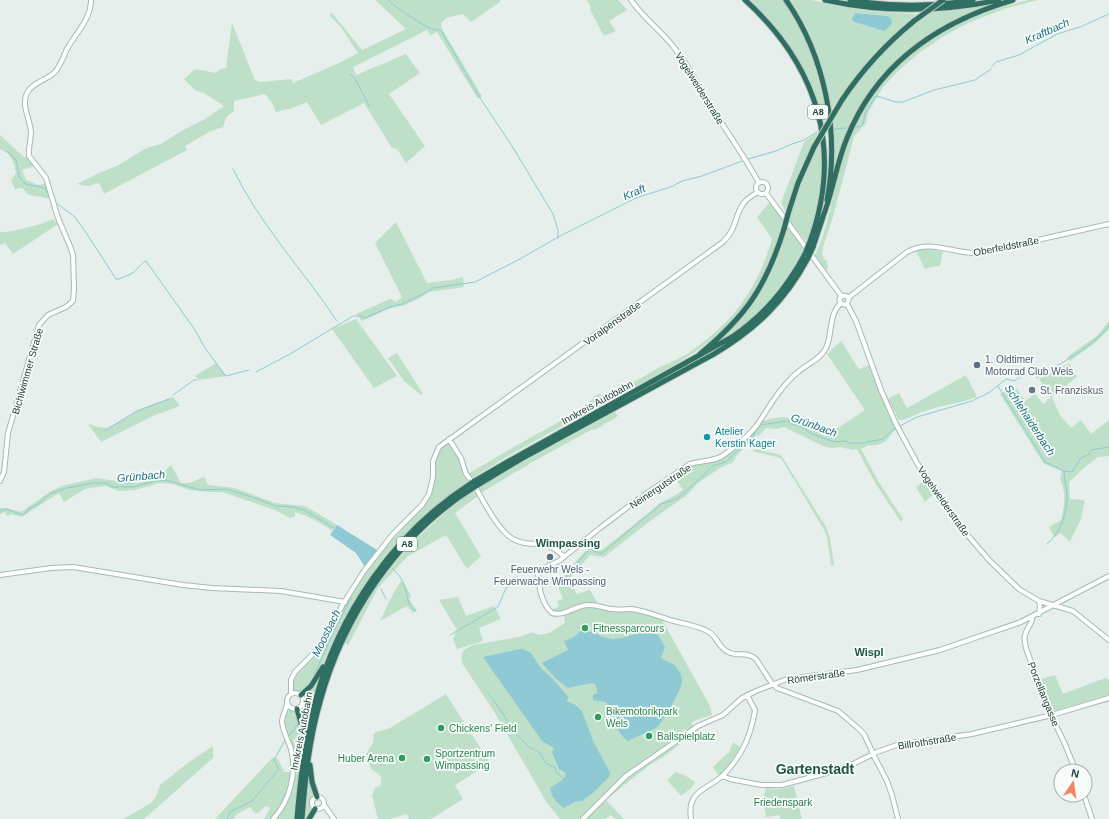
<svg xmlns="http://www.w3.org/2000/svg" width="1109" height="819" viewBox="0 0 1109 819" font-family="Helvetica,sans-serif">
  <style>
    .green { fill: #bfe0c8; fill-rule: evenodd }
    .water { fill: #8ec9d4 }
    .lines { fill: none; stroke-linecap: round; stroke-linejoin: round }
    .stream { stroke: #8ec9d4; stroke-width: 1 }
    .secondary-casing { stroke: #a4bbb3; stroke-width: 6 }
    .highway-casing { stroke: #c2cac8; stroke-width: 7 }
    .secondary { stroke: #fff; stroke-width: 4 }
    .highway { stroke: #2f6f62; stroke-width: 5 }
    .highway-bridge-casing { stroke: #c2cac8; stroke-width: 7; stroke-linecap: butt }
    .highway-bridge { stroke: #2f6f62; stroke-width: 5 }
    .service-dot { fill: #5c6f8a; stroke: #f7fbf9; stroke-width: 1.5 }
    .worship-dot { fill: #6b7280; stroke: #f7fbf9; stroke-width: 1.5 }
    .culture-dot { fill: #0f9aa8; stroke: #f7fbf9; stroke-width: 1.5 }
    .leisure-dot { fill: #2e9e5b; stroke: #f7fbf9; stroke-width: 1.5 }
    .labels { text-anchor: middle; stroke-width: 3.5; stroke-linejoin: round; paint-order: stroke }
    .shield { fill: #f7fbf9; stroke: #637a73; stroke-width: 1 }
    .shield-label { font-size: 9px; font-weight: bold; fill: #24423a }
    .street-label { font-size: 10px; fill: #24423a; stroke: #f7fbf9 }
    .service-label { font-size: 10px; fill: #4e5e75; stroke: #f7fbf9; text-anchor: start }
    .worship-label { font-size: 10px; fill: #5b616d; stroke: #f7fbf9; text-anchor: start }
    .culture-label { font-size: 10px; fill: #0d838f; stroke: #f7fbf9; text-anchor: start }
    .leisure-label { font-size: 10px; fill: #27864d; stroke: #f7fbf9; text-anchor: start }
    .park-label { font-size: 10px; fill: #2d7a4b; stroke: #f7fbf9 }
    .water-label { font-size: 11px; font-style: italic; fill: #1c6f80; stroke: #f7fbf9 }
    .neighbourhood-label { font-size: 11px; font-weight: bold; fill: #1f5548; stroke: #f7fbf9 }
    .district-label { font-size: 14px; font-weight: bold; fill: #1f5548; stroke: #f7fbf9 }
  </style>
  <rect width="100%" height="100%" fill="#e6efeb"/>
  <path class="green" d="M375 0H500V2L471 22 463 14 446 18 441 23 442 29 482 96 478 99 437 32 430 35 427 30 353 67 356 75 406 54 420 73 389 94 425 146 406 163 397 149 392 148 364 103 321 125 307 102 292 108 276 112 272 103 265 94 234 101V111L227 116 223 127 209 132 185 146 187 150 104 194 99 183 88 186 77 184 97 174 119 165 146 148 161 144 181 131 205 119 224 106 204 93 196 91 184 79 195 69 216 73 220 69 226 68 232 23 255 80 261 82 292 79 293 83 339 63 358 53 340 26 330 16 331 12 362 50 406 29Z
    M587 0H618L627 10 609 21 616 31 604 36 590 10 591 8Z
    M748 0H783C807 35 820 75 827 116L823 123C810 71 788 36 748 0Z
    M789 0H812L837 6 868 11 917 14C884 42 855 74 831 110 825 71 812 33 789 0ZM855 13 887 16 884 31 854 22Z
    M1028 0H1038L1007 8 968 23 944 36 919 53 897 72 883 87 868 113 866 123 854 137 833 217 823 247 822 253 824 259 828 261 827 262 828 268 826 270 815 255C830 224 833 189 843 156 872 66 940 22 1028 0Z
    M989 5V6C974 11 960 17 947 24 891 54 852 107 835 167H833L834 147 832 120 860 79 877 59 896 40 929 12 952 11Z
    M818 132 801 167 786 212 781 203 804 142Z
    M0 135 24 157H27L35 166 22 170 26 180 39 185 47 183 52 199 29 195 22 188 15 189 11 180 16 174C14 161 12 155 0 149Z
    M820 140C824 175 820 210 807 242L789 221 806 169Z
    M770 202 783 220C778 237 774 255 766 271 733 340 675 365 612 399L609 395C627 386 643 377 660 367 668 363 677 360 685 355 691 352 696 347 702 343 739 315 759 283 772 239L757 217Z
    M53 219 58 224 13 254 5 243 0 245V232C11 233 43 224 53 219Z
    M396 222 427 283 451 280 463 277 464 287 429 292 420 298 405 305 388 309 362 321 356 314 390 299 396 302 402 297 375 243Z
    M787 226 804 248C800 256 797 264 793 271 775 300 747 330 715 344 741 320 762 294 776 262 780 250 783 238 787 226Z
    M924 249 943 251 940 266 931 267 925 269 916 251Z
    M356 319 397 376 374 388 332 329Z
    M1109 321V329L1095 343 1070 361 1067 357 1098 335Z
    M841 341 859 369 870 365 897 429C890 433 888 442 880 444 872 447 871 443 861 449L880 484 903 519 901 522 877 486 857 449 853 450 840 447 833 448 823 446 784 427 776 429 766 428 759 436 757 435 735 457 736 458 733 462 720 468 698 483 687 495 650 521 604 557 590 555 569 579 577 594 590 590 598 604 590 603 559 613 552 610 559 606 557 601 563 599 558 587 563 585 560 578 569 573 570 568 585 551 602 550 646 515 660 503 674 496 683 490 674 477 686 469 698 463 714 461 747 440V438L752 434 761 421C768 420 776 417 783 417 798 418 811 431 826 436L865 410 827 354Z
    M397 353 423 394 421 395 404 381 388 358Z
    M216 363 227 376 199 380 195 376Z
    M1069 363 1077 377 1052 397 1060 415 1071 428 1081 420 1091 434 1109 420V456L1098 457 1086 466 1069 482 1070 499 1085 500 1081 519 1070 542 1061 533 1054 537 1049 527 1061 520C1065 504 1066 493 1060 478L1062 471 1044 464 1000 394 1011 388 1017 389 1025 401 1035 394 1043 404 1051 397 1039 379Z
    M966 375 977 397C959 404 940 405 922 412 915 414 906 421 899 420L888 399 899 393 907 408Z
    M599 394 607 397 609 400 513 453 471 479 468 474 510 449 584 408 595 396Z
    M173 397 180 406 155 415 101 442 88 424 98 427 108 428 143 408Z
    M615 412 618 416 595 430 593 429C555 449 518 470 481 493L478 488 555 444Z
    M449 442 460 458 464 475 468 481 438 504 410 529 385 556 353 602 340 626 315 680 301 693 297 692 294 689 293 685 296 672 317 654 323 647 348 599 381 552 419 511 430 498 433 490 435 480 436 457 439 450Z
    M756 449 781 455 826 527 830 538 834 565 831 566 827 537 823 528 781 458 752 451Z
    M171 465 181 483H190L204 477 208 485 235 488 275 503 304 506 314 511 337 525 332 531C320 522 310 517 295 512V516L290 518 275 510 222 492H210L189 490 173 484 160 483 135 490 119 491 106 486 97 487 85 489 64 502 59 493 21 517 11 514 7 516 5 512 0 514V508H6L21 512 51 491 62 486 97 478 116 481 127 480 137 483 158 478Z
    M925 480 934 494 925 502 916 487Z
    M475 490 478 496 455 513 481 556 467 569 446 535 408 556 378 588 348 645 344 643C377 578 415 532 475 490Z
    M401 581 404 583 411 596 409 599 417 611 413 613 407 606 380 621 393 594Z
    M458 597 466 616 494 606 501 619 479 628 483 641 457 649 453 639 457 630 439 600Z
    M591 606 612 612 631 611 661 618 710 706 712 715 696 720 691 723 697 731 662 758 651 764 628 782 606 800 624 819H615L611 815 605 819H560L547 803 493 710 462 663C460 653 463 649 473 645L519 637 533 632 538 635 549 633 565 623 564 616 583 608Z
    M1055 675 1063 694 1105 678 1109 680V695L1055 711C1045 707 1042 689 1039 680Z
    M316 681 318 682 305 736 299 710 304 705V697L309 693Z
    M446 694 490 763 455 785 463 799 431 819H409L407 814 390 819H378L372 795 375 788 380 786C384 775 378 774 371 769L366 754 373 743 374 733 390 728Z
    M291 710 297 713 299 718 302 743 294 819H275C287 806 293 792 294 774 295 763 290 748 288 737 286 730 283 724 285 716 286 713 288 711 291 710Z
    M733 742 741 748 726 770 719 776 713 767 729 752Z
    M213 746V758L144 819H123L151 803 156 797 160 785 185 765Z
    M273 757 278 759 284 772H291L287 795 277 812 271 819H264L270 808 266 806 258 813H255L250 807 236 815 234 819H215Z
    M676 772 686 776 695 782 691 788 681 796 667 780Z
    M309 776 315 796 311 801 312 808 307 819H305Z
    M794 786 802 819H780L779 815 766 817 763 800 766 788 778 789Z"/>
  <path class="water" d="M855 13 887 16 891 18 892 22 890 26 884 31 854 22 852 19Z
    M337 525 377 550 365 567 356 553 330 535Z
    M582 630 592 632 603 637 613 639 622 638 648 630 657 633 665 647 661 658C666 662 673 662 677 668 680 672 682 676 682 682 681 690 663 723 656 728 647 733 637 736 628 741 619 735 614 723 611 714 609 709 610 707 606 702L593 700V695L597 693V689L595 684 592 683 568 688 555 678 542 663 568 650 564 641 572 638Z
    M520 649H523L531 653 540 667 553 679 569 698 566 701 574 704 582 711 593 741 610 773 609 777 594 792 582 801 574 802 564 808C556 803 552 797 550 788L564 779 566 773 559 769 552 752 554 748 542 741 483 657Z"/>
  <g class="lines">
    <path class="stream" d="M389 0 391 3C401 10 429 32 440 30L442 32 480 98 512 146 553 214 558 230V238
      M992 66 996 62 1019 55 1057 34 1080 27 1109 14
      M350 74 355 79 370 107
      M856 127 861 126 863 124 865 113 876 96 896 102H903L934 90 975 80 991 69
      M835 129 847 128
      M7 151 16 160 19 176 25 184 45 188 49 195
      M748 159 776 151 792 144 804 140 817 132
      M233 169C260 225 303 270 337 321
      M55 202 75 217 87 234 116 279H119L133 273 145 261H146L195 330 205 348 224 374 226 376 249 370
      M256 372 290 354 353 316H360L365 318 392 306 402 304 423 294 433 288 475 282 520 259 560 236 636 198 673 186 682 181 702 176 745 160
      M998 386 1045 462 1064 471 1072 472 1082 457 1088 455 1091 450 1109 447
      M173 395 194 380H197
      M898 427 917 417 972 401 990 392 1006 379 1014 381 1028 372H1032L1037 378C1058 365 1095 345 1109 326
      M104 431 137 411 169 399
      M0 511 6 509 23 515 27 512 28 509 38 504 51 493 67 488 93 483H106L112 487H133L155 481 166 480 200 490 226 489 258 499 275 506 294 507 306 511 334 528
      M1047 544C1061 533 1068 511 1067 493 1066 486 1064 478 1064 471
      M392 568C397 573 402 578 404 585 408 594 406 605 416 611
      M541 581 550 583 566 577 572 572 576 564 590 549 601 554 661 504 677 499 703 476 712 466 726 462 752 437 760 425 788 421 793 425 800 426 812 434 835 442 846 441 850 443H863L883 439 895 428
      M381 589 386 599
      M450 635 498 607 506 588C516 583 525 577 536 580
      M314 675 333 633 350 600 352 598
      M488 693C502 710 512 732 529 747 532 749 537 750 540 753 542 755 543 759 544 761 546 764 551 766 555 767L556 772 564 779
      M303 717 309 704 312 693
      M289 736 298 724
      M227 819 230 812 252 801 279 769 274 760 285 740"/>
    <defs>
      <path id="secondary" d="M631 0C644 19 663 32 676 50 688 65 697 83 707 100 724 128 743 154 759 183
        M756 188a6 6 0 1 1 12 0a6 6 0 1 1-12 0Z
        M766 193 842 297
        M839.5 300a4.5 4.5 0 1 1 9 0a4.5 4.5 0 1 1-9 0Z
        M848 298 907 252C931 238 955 255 980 253L1109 224
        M841 303C828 315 833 333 826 348 821 359 807 364 798 372 780 387 770 406 757 425 749 436 736 446 725 454 716 462 701 460 690 464L637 500 600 528 559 561 550 565 538 573C539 587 541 603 552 613 566 617 576 604 590 605 597 605 604 608 611 609 618 610 625 609 632 609 646 611 660 617 674 621 685 624 699 626 709 632 717 637 719 648 728 652 737 657 747 651 756 659L771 682 777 688 838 711 858 728 864 734 875 758 887 781 892 795 898 819
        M847 304 856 321 881 390 896 424 917 463 957 523 990 561 1019 589 1039 601 1073 611 1109 640
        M449 439 461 458 466 474 470 479
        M0 481 4 472 8 433 39 325 48 315 66 307 73 301 74 288 73 255 70 246 58 218 46 178 29 156C28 148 31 140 31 132 30 119 21 105 27 93 32 83 46 80 54 73 61 66 63 57 67 49 76 33 91 19 91 0
        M477 490C485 504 499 531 513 539 532 550 543 535 564 557
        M0 575 51 568 73 567 183 585 212 588 281 591 345 602
        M1039 601 1040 607 1039 614
        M1033 616C1031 629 1021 630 1026 648L1046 705 1064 742 1076 771
        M287 701a8 8 0 1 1 16 0a8 8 0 1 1-16 0Z
        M291 694V680L295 672 321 646 343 604 364 571 393 534 422 505 429 494 433 477V461L439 447 723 242C737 229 734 217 743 204 747 198 753 195 758 192
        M723 776 730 779 761 785H782L834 771 855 763 877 752 897 745 972 734 1052 715 1109 698
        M1084 795 1092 819
        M312 803a6 6 0 1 1 12 0a6 6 0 1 1-12 0Z
        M324 805 334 819
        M273 819C290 801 297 773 291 749 288 740 283 732 282 722 282 716 286 710 287 704
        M583 819 626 776 698 726 723 715 742 698 756 691 787 679 857 670 940 650 1021 622 1109 576
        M691 819C686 787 712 790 727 771 744 752 751 734 755 710L747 695"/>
      <path id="highway" d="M745 0C818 66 844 150 809 244
        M786 0C825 56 840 133 827 200
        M825 0C884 13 941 12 999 0
        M850 0C891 7 932 7 973 0
        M842 100C862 70 886 44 914 21
        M788 214 798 183 814 147
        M822 219C833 193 836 164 847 138 877 63 938 22 1013 0
        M813 247 823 217
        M700 354C746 316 766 287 784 229
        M473 482 509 461 732 337C765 314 786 289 805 254
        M476 486 521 459 714 354C756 329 785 301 808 258
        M301 695 311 686 323 667
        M297 709 303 730 304 745
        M310 765 312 782 317 797
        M297 819C300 780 305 740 315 702 338 614 394 533 470 484
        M302 819C305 780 309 740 320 702 343 617 397 536 473 488
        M309 819 315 809"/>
    </defs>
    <use href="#secondary" class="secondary-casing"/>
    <use href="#highway" class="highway-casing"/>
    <use href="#secondary" class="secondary"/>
    <use href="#highway" class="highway"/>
    <defs>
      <path id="highway-bridge" d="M914 21 943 0
        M814 147 842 100
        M784 229 788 214
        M805 254 809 244
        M808 258 813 247
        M470 484 473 482
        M473 488 476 486"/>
    </defs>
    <use href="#highway-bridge" class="highway-bridge-casing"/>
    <use href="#highway-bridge" class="highway-bridge"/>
  </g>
  <g class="service-dot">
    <circle cx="977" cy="365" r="4"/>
    <circle cx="550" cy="557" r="4"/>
  </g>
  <circle class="worship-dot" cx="1032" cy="390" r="4"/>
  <circle class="culture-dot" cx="707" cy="437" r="4"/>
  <g class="leisure-dot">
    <circle cx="585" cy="628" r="4"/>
    <circle cx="598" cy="717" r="4"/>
    <circle cx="441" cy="728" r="4"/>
    <circle cx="649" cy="736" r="4"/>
    <circle cx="402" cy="758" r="4"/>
    <circle cx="427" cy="759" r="4"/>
  </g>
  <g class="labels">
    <g class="shield">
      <rect x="808" y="105" width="20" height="14" rx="3"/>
      <rect x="397" y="537" width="20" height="14" rx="3"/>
    </g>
    <g class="shield-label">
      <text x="818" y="115">A8</text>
      <text x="407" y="547">A8</text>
    </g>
    <g class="street-label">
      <text transform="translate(700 88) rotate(58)" y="4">Vogelweiderstraße</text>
      <text transform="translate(1006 246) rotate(-11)" y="4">Oberfeldstraße</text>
      <text transform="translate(612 323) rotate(-36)" y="4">Voralpenstraße</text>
      <text transform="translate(27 371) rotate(-74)" y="4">Bichlwimmer Straße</text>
      <text transform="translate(597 402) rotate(-29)" y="4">Innkreis Autobahn</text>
      <text transform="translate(660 486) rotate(-34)" y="4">Neinergutstraße</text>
      <text transform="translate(944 501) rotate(55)" y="4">Vogelweiderstraße</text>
      <text transform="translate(816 676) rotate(-8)" y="4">Römerstraße</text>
      <text transform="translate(1044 694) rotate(68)" y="4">Porzellangasse</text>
      <text transform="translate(301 731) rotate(-79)" y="4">Innkreis Autobahn</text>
      <text transform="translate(927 741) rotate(-9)" y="4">Billrothstraße</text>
    </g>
    <g class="service-label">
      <text x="985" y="363">1. Oldtimer<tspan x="985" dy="12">Motorrad Club Wels</tspan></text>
      <text x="550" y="573" text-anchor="middle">Feuerwehr Wels -<tspan x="550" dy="12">Feuerwache Wimpassing</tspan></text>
    </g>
    <g class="worship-label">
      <text x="1040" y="394">St. Franziskus</text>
    </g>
    <g class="culture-label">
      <text x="715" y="435">Atelier<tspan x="715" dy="12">Kerstin Kager</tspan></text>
    </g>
    <g class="leisure-label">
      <text x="593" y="632">Fitnessparcours</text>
      <text x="606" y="715">Bikemotorikpark<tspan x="606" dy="12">Wels</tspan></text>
      <text x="449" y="732">Chickens' Field</text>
      <text x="657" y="740">Ballspielplatz</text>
      <text x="435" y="757">Sportzentrum<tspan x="435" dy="12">Wimpassing</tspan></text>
      <text x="394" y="762" text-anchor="end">Huber Arena</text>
    </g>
    <g class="park-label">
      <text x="783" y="806">Friedenspark</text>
    </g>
    <g class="water-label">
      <text transform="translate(1047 31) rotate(-24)" y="4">Kraftbach</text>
      <text transform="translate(634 192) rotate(-24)" y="4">Kraft</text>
      <text transform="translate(1030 420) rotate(57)" y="4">Schlehaiderbach</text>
      <text transform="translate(814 425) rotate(20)" y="4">Grünbach</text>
      <text transform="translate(141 476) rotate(-5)" y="4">Grünbach</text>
      <text transform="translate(326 633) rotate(-64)" y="4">Moosbach</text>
    </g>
    <g class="neighbourhood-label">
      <text x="568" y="547">Wimpassing</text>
      <text x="869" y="656">Wispl</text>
    </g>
    <g class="district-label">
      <text x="815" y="774">Gartenstadt</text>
    </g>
  </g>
  <g transform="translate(1073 783) rotate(13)"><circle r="19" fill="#f7fbf9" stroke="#a3b1ad"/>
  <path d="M0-3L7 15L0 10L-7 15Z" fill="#f4845f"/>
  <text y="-6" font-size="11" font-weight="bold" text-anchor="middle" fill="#24423a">N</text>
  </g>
</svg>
